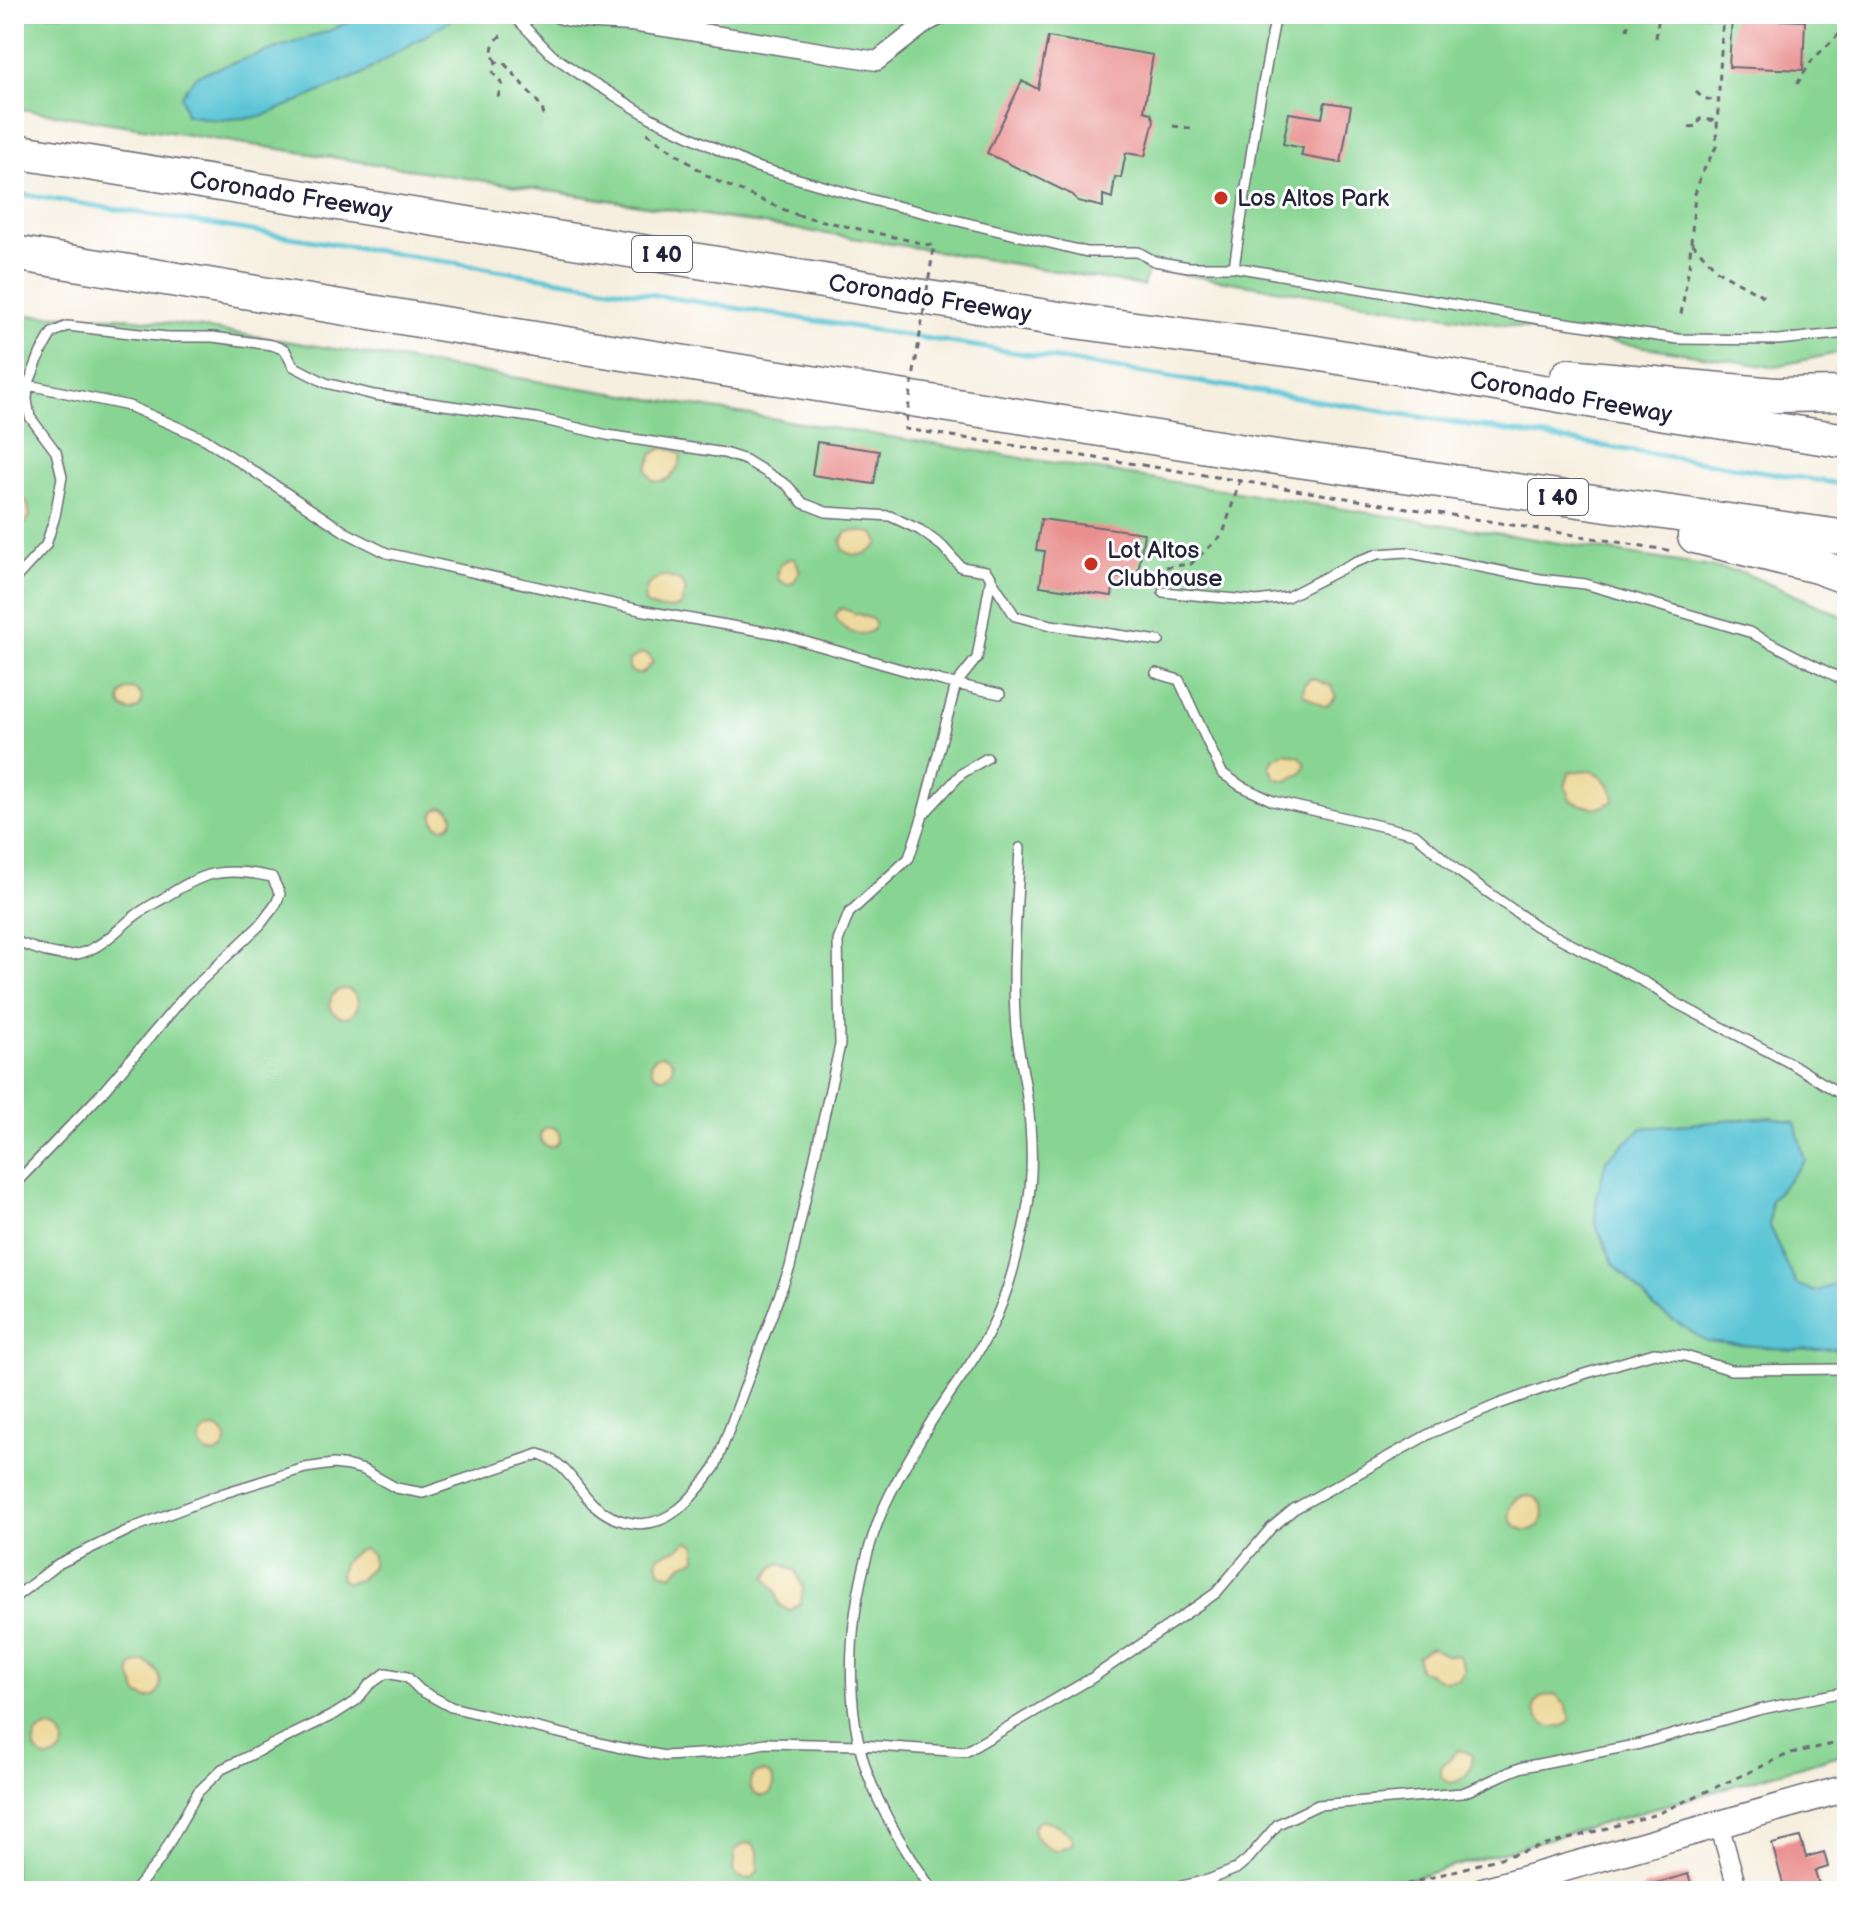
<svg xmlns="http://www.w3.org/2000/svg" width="1861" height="1905" viewBox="0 0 1861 1905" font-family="'Balsamiq Sans',sans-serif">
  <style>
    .green { fill: #88d593; stroke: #557c67; stroke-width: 2 }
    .sand { fill: #eeda9e; stroke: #887e6c; stroke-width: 2 }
    .water { fill: #5ac5d5; stroke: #3e7488; stroke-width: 2 }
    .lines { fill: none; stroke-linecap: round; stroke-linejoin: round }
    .stream { stroke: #5ac5d5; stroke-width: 5 }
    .building { fill: #e98f8e }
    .lane-casing { stroke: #6c6a74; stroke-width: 12 }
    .street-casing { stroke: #6c6a74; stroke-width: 21 }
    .secondary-casing { stroke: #6c6a74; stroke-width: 29 }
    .highway-casing { stroke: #6c6a74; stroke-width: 37 }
    .path { stroke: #6c6a74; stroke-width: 3; stroke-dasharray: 6 6; stroke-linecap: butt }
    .lane { stroke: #fff; stroke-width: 9 }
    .street { stroke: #fff; stroke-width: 18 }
    .secondary { stroke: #fff; stroke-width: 26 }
    .highway { stroke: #fff; stroke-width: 34 }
    .path-bridge { stroke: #6c6a74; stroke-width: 3; stroke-dasharray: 6 6; stroke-linecap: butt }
    .poi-dot { fill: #c8321e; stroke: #fff; stroke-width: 3 }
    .labels { text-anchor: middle; stroke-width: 6; stroke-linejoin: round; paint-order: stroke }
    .shield { fill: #fff; stroke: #646476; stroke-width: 2 }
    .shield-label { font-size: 22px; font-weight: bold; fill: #22223b }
    .street-label { font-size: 24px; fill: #22223b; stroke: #fff }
    .poi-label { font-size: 24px; fill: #22223b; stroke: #fff; text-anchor: start }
  </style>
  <rect width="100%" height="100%" fill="#fff"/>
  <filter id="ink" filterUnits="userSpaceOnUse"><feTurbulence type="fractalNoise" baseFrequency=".0125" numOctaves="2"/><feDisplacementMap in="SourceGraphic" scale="16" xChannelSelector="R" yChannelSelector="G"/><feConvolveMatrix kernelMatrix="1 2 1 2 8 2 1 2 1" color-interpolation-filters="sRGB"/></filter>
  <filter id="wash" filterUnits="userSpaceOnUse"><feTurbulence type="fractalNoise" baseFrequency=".006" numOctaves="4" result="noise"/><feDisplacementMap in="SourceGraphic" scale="32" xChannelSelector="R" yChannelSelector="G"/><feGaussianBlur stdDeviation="1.8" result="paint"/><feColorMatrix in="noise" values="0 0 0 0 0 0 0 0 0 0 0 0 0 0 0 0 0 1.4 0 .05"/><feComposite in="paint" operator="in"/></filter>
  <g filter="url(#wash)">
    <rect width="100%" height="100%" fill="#f6efdf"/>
    <path class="green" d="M14 14H1847V351L1772 367 1148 269 1143 286 924 249 14 108Z
      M14 315 120 317 184 325 1742 572 1847 618V1753L1368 1891H14Z"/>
    <path class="sand" d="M663 448 674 450 681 455C680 470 669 484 653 481L646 470 653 453Z
      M16 498 27 501 30 515 26 523 14 528Z
      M855 531 874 533 879 543C871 555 854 559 843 550L841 540 847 532Z
      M789 559H795L800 571 794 582 787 585 778 579C777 570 780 562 789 559Z
      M661 576C673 578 681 578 686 590L680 606C670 611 652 610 644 602L647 586Z
      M841 608 872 619 875 623 873 630C858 639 841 631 835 615Z
      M642 653 649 655 653 662 643 673 635 674 629 669V660Z
      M1312 678 1331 686 1336 697 1328 705 1323 706 1303 694 1304 684Z
      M120 700a11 11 0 1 1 22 0a11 11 0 1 1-22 0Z
      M1286 753 1301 757 1306 764 1301 774 1286 781 1275 778 1270 767 1274 758Z
      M1589 770C1604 777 1612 783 1614 800 1599 812 1587 808 1570 800L1565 786 1570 772Z
      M433 817a10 10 0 1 1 20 0a10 10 0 1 1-20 0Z
      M330 1003a14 14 0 1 1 28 0a14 14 0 1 1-28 0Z
      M651 1066a11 11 0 1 1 22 0a11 11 0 1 1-22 0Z
      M540 1137a10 10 0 1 1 20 0a10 10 0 1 1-20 0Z
      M200 1441a13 13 0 1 1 26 0a13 13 0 1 1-26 0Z
      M1510 1513a17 17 0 1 1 34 0a17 17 0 1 1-34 0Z
      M688 1541 696 1545V1559L683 1564 672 1575 662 1572 657 1563 658 1556 677 1549Z
      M364 1549 372 1555V1566L359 1580 346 1583 341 1579C338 1565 350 1552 364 1549Z
      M780 1563 796 1571 803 1587 801 1603 790 1611 779 1605 776 1592 766 1577 774 1566Z
      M1431 1647 1445 1655 1459 1656 1465 1669 1459 1679 1444 1681 1419 1669 1417 1656Z
      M144 1661C160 1669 166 1683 155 1697L148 1699 138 1694 130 1675 132 1665Z
      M1555 1695 1566 1705 1571 1720C1558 1734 1540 1727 1534 1710L1536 1702 1542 1696Z
      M34 1743a15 15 0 1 1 30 0a15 15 0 1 1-30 0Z
      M1458 1750 1469 1753 1472 1756C1473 1771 1464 1781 1450 1783L1441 1777V1767Z
      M750 1784a12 12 0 1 1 24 0a12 12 0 1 1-24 0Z
      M1042 1820C1053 1821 1068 1830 1073 1840L1071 1845 1055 1851C1044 1845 1031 1839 1034 1825Z
      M745 1843 753 1844 758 1851V1871L751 1879 738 1877 733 1871 735 1850Z"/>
    <path class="water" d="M366 14H461L360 75 261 117 217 120 186 115 181 95 197 75 331 30Z
      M1771 1117 1795 1122 1805 1161 1771 1200 1769 1226 1796 1284 1815 1292 1847 1280V1348L1792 1350 1706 1341 1656 1309 1613 1263 1595 1223 1597 1195 1606 1160 1642 1128Z"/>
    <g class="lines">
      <path class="stream" d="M14 193 1847 485
        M1837 368 1847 367"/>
    </g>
    <g id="blocks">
      <path class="building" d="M1732 18 1805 21 1803 70 1729 67Z
        M1048 37 1153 55 1144 111 1151 113 1154 121 1145 156 1126 153 1121 178 1115 177 1112 198 1103 195V207L1078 201 1073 195 987 153 1022 81 1038 89Z
        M1325 102 1351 106 1341 163 1301 156 1303 148 1283 144 1289 113 1322 118Z
        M817 442 879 451 874 484 812 475Z
        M1041 519 1144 533 1137 580 1115 577 1112 596 1040 586 1045 551 1036 550Z
        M1800 1837 1806 1857 1824 1852 1828 1867 1815 1871 1821 1891H1785L1772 1844Z
        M1688 1874 1693 1891H1644L1643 1887Z"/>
    </g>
  </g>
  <g filter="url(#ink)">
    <use href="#blocks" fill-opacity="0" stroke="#6c6a74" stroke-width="2"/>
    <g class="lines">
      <defs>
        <path id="lane" d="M512 14 552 55 581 75 651 118 753 166 876 201 1087 252H1138L1154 261 1189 267H1234L1257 116 1276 14
          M1234 267 1539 319 1678 339 1778 340 1847 333
          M14 382 129 406 205 439 345 532 387 553 640 610 778 634 942 681 1000 694
          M14 580 46 545 55 516 62 477 56 452 30 417 27 400 28 385 41 352 52 333 67 326 167 337H213L272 345 285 350 293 366 326 383 374 395 536 418 607 435 724 453 746 460 787 485 803 503 826 512 890 516 920 530 942 546 961 567 986 571 1015 616 1051 625 1159 641
          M1163 592 1257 601 1287 597 1355 562 1378 554 1406 552 1540 579 1585 584 1634 598 1749 632 1847 682
          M1156 673 1179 680 1222 773 1241 786 1273 801 1415 834 1458 871 1536 926 1648 984 1676 1003 1792 1064 1847 1098
          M923 812 956 684 977 658 991 577
          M14 941C32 947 48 955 68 955 93 955 113 934 131 919 140 911 151 905 162 899 204 872 222 866 272 877L280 894 276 904 260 925 185 996 102 1093 14 1185
          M14 1598 58 1564 135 1527 224 1493 305 1468 333 1464 349 1466 364 1470 396 1488 423 1493 539 1454C566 1462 575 1486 593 1504 604 1514 618 1521 632 1523 670 1529 695 1495 715 1467L790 1267 840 1045 838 941 849 913 909 858 923 815 961 774 987 758
          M134 1891 159 1861 198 1792 222 1769 335 1714 357 1700 369 1685 386 1673 407 1677 420 1690 451 1707 617 1747 665 1756 717 1753 765 1743 861 1745 965 1752 1092 1678 1216 1593 1271 1528 1294 1509 1431 1433 1499 1404 1584 1374 1654 1353 1685 1356 1731 1370 1847 1369
          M933 1891C907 1853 881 1813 866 1769 841 1691 850 1596 879 1519 889 1494 904 1467 918 1444 936 1410 961 1380 981 1347 1005 1307 1016 1262 1026 1216 1034 1176 1032 1130 1026 1090 1023 1070 1018 1050 1016 1030 1011 970 1017 908 1020 848
          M1160 1891 1208 1880 1236 1869 1248 1859 1278 1824 1318 1805 1462 1793C1483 1786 1501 1774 1523 1767L1640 1744 1758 1710 1847 1691"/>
        <path id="street" d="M559 14C580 21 614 20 638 23 718 35 798 48 877 61L927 22 943 14
          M524 17 529 14
          M1719 1824 1738 1891"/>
        <path id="secondary" d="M1483 1891 1847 1788"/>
        <path id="highway" d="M14 151 1059 319 1310 352 1659 412 1847 441
          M14 253 510 335 1270 456 1847 538
          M1568 376 1775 395 1847 394
          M1695 536 1817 566 1847 577"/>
      </defs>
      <use href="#lane" class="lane-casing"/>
      <use href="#street" class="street-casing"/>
      <use href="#secondary" class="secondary-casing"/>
      <use href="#highway" class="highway-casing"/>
      <path class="path" d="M1627 30 1630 14
        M1656 38 1659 14
        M496 62C489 48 492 43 504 33
        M1797 84 1813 59 1847 27
        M1696 92 1703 98 1720 102
        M498 97 502 84 493 73 496 62 504 63 542 107 544 117
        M1173 126 1196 129
        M1689 127 1698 126 1700 119 1718 121
        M647 133 712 179 797 215
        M1692 243 1718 271 1765 297
        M1681 314 1689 267 1695 194 1701 175 1716 147 1723 14
        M1142 465 1673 551
        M1166 567 1191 564 1223 534 1240 480
        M1836 602 1847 607
        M1383 1891 1657 1814 1791 1753 1847 1741"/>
      <use href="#lane" class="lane"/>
      <use href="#street" class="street"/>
      <use href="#secondary" class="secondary"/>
      <use href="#highway" class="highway"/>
      <path class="path-bridge" d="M797 215 934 246 905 429 1142 465"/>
    </g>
  </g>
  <g class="poi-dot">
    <circle cx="1221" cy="198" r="8"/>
    <circle cx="1091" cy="564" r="8"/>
  </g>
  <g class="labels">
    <g class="shield">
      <rect x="632" y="236" width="60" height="36" rx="6"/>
      <rect x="1528" y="479" width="60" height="36" rx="6"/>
    </g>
    <g class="shield-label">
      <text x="662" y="262">I 40</text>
      <text x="1558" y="505">I 40</text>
    </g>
    <g class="street-label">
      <text transform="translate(291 195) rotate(9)" y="8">Coronado Freeway</text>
      <text transform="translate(930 298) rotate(9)" y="8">Coronado Freeway</text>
      <text transform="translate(1571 397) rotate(10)" y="8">Coronado Freeway</text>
    </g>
    <g class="poi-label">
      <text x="1237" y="206">Los Altos Park</text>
      <text x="1107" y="558">Lot Altos<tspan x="1107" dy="28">Clubhouse</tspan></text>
    </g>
  </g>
  <rect width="1861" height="1905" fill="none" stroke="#fff" stroke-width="48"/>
</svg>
